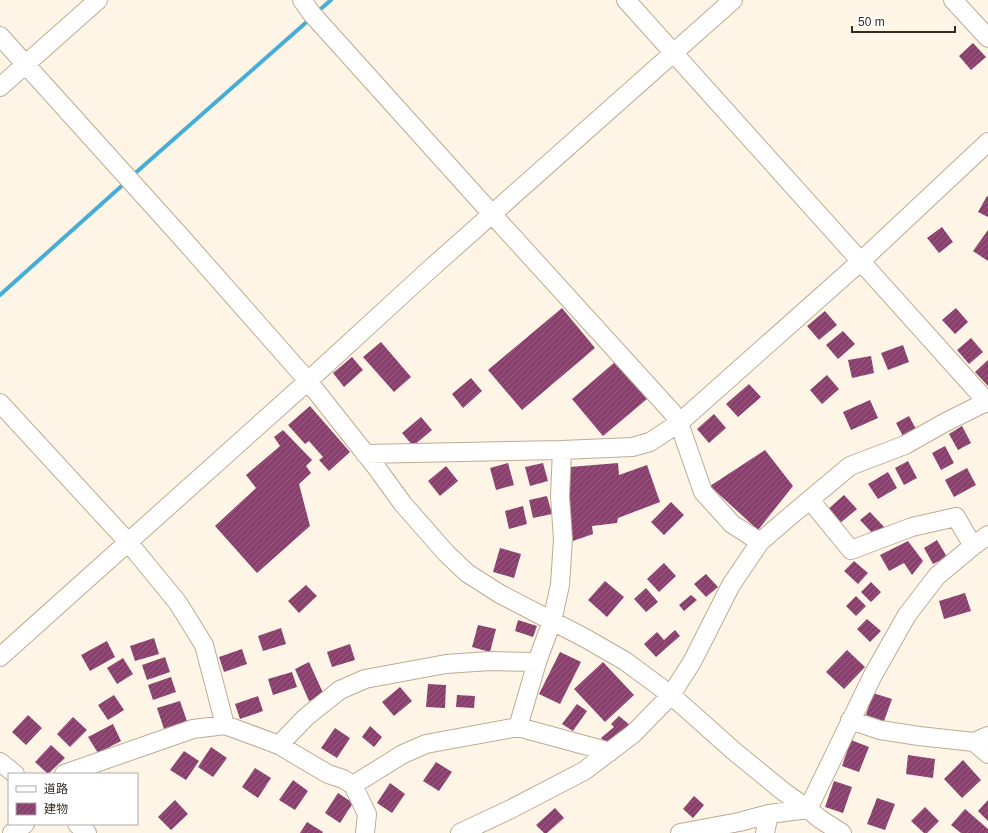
<svg xmlns="http://www.w3.org/2000/svg" width="988" height="833" viewBox="0 0 988 833" font-family="Arial,'Noto Sans JP',sans-serif">
  <style>
    .lines { fill: none; stroke-linecap: round; stroke-linejoin: round }
    .stream { stroke: #46acd8; stroke-width: 4 }
    .building { fill: url(#building-hatch) }
    .minor-casing { stroke: #bbac94; stroke-width: 20 }
    .minor { stroke: #fff; stroke-width: 18 }
  </style>
  <defs>
    <pattern id="building-hatch" width="6" height="6" patternUnits="userSpaceOnUse"><rect width="6" height="6" fill="#88406d"/><path d="M-1 1l2-2M0 6l6-6M5 7l2-2" fill="none" stroke="#966081"/></pattern>
  </defs>
  <rect width="100%" height="100%" fill="#fff5e6"/>
  <g class="lines">
    <path class="stream" d="M316 13 331 0
      M132 176 310 19
      M0 295 126 182"/>
  </g>
  <path class="building" d="M973 43 986 57 971 70 959 56Z
    M987 196 988 197V217L978 212Z
    M942 227 953 242 939 253 927 238Z
    M988 230V261L973 251Z
    M562 308 595 348 522 410 488 370Z
    M956 308 968 322 955 334 942 320Z
    M825 311 837 325 819 340 807 326Z
    M843 331 855 344 838 359 826 345Z
    M971 338 983 352 969 364 957 350Z
    M381 342 411 377 394 392 363 357Z
    M903 345 909 362 888 370 881 353Z
    M871 356 874 373 852 378 848 360Z
    M352 357 363 370 344 387 333 373Z
    M988 360V386L975 372Z
    M615 362 647 399 603 436 572 399Z
    M827 375 839 389 822 404 810 390Z
    M471 378 482 391 463 408 452 394Z
    M749 384 761 397 738 417 726 404Z
    M870 400 878 418 851 430 843 412Z
    M310 406 350 452 329 471 319 460 323 457 309 441 305 444 288 425Z
    M714 414 726 428 709 443 697 429Z
    M909 416 917 431 904 438 896 423Z
    M421 417 432 430 413 446 402 433Z
    M962 426 971 443 958 450 949 434Z
    M283 430 312 460 306 466 311 473 299 484 310 526 257 573 215 526 256 488 246 475 280 446 274 437Z
    M945 446 954 463 941 470 932 453Z
    M765 450 793 486 758 530 710 486Z
    M908 461 917 478 904 485 895 468Z
    M508 463 514 485 496 490 490 468Z
    M543 463 548 481 530 486 525 467Z
    M618 463 619 475 647 465 660 502 618 518 617 523 592 526 593 534 570 542V467Z
    M446 466 458 481 440 496 428 481Z
    M967 468 976 485 954 497 945 480Z
    M888 472 897 488 878 499 868 484Z
    M844 495 857 509 839 524 827 510Z
    M547 496 552 514 533 518 529 500Z
    M671 502 684 515 664 535 651 522Z
    M523 506 527 524 509 529 505 511Z
    M870 512 886 529 877 538 860 520Z
    M937 540 947 557 933 564 924 548Z
    M908 541 923 561 912 575 904 563 889 571 880 555Z
    M500 548 521 554 514 578 493 572Z
    M854 561 868 573 858 584 844 571Z
    M664 563 676 576 659 592 647 579Z
    M706 574 718 587 706 597 694 584Z
    M605 581 624 597 607 617 588 600Z
    M871 582 881 592 871 602 861 592Z
    M306 585 317 596 299 613 288 601Z
    M646 588 658 602 646 612 634 599Z
    M965 593 971 611 944 619 939 601Z
    M691 595 697 600 684 611 679 605Z
    M856 596 866 606 856 616 846 606Z
    M867 619 881 631 870 642 857 629Z
    M518 620 537 626 533 637 515 631Z
    M478 625 496 629 490 652 472 647Z
    M281 628 286 644 263 651 258 636Z
    M675 630 680 636 656 657 644 644 657 632 664 640Z
    M154 638 159 654 135 661 130 646Z
    M107 641 115 657 90 671 81 655Z
    M350 644 355 660 332 667 327 652Z
    M242 649 247 664 224 672 219 657Z
    M847 650 865 667 844 689 826 672Z
    M560 652 581 662 560 704 539 694Z
    M165 657 170 672 147 680 142 665Z
    M123 658 133 674 117 684 107 668Z
    M309 662 324 695 309 701 295 669Z
    M603 662 634 695 605 722 574 689Z
    M292 672 297 687 273 695 268 679Z
    M171 677 176 692 153 700 148 685Z
    M428 684 446 685 445 708 426 707Z
    M400 687 412 701 394 716 382 702Z
    M873 693 892 699 883 724 865 718Z
    M114 695 124 710 108 720 98 705Z
    M457 695 475 696 474 708 456 707Z
    M258 696 263 711 240 719 235 704Z
    M180 701 187 721 164 729 157 708Z
    M577 704 587 711 573 731 562 724Z
    M28 715 42 728 26 745 12 732Z
    M619 716 631 726 610 746 601 738 614 727 611 724Z
    M73 717 87 730 70 747 57 734Z
    M113 724 121 741 98 753 88 737Z
    M370 726 382 737 374 747 362 737Z
    M335 728 350 738 337 758 321 748Z
    M851 740 869 747 859 772 842 766Z
    M51 745 65 758 48 774 35 762Z
    M211 747 227 758 213 777 198 767Z
    M184 751 199 761 186 780 170 770Z
    M908 755 935 759 933 778 906 774Z
    M963 760 981 780 962 798 944 779Z
    M436 762 452 772 439 791 423 781Z
    M255 768 271 778 258 798 242 787Z
    M293 780 308 791 295 810 279 800Z
    M834 781 852 787 843 813 825 807Z
    M390 783 405 794 392 813 377 803Z
    M338 793 353 803 340 823 325 813Z
    M694 796 704 805 693 818 683 809Z
    M877 798 895 804 885 830 867 824Z
    M175 800 188 814 171 830 158 817Z
    M988 800V821L978 811Z
    M925 807 939 821 927 833H924L911 821Z
    M555 808 564 818 547 833H544L536 825Z
    M965 809 988 829V833H961L951 825Z
    M307 822 323 832 322 833H300Z"/>
  <g class="lines">
    <defs>
      <path id="minor" d="M302 0 312 14 492 214 672 412 679 423 703 492 732 524 760 542
        M626 0 988 403
        M953 0 988 38
        M0 36 182 238 308 381 376 467 403 504 446 553 467 573 500 594 585 638 625 661 671 695 735 752 784 792 808 809 820 819 842 833
        M0 87 98 0
        M0 403 128 542 178 603 204 645 225 725
        M365 454 562 450 632 447 650 442 679 423 860 262 988 142
        M810 500 851 550 912 527 956 517 973 546
        M0 657 308 381 429 270 733 0
        M850 720 880 730 919 736 974 742 988 736
        M518 727 537 662 552 621 560 585 563 539 560 496 562 450
        M974 742 988 754
        M279 745 306 717 340 690 365 679 446 664 490 661 537 662
        M0 762 15 774
        M64 774 193 729 225 725 279 745 328 774 343 779 353 785 367 814 365 833
        M353 785 403 754 426 744 518 727 610 752
        M77 824 87 833
        M12 833 25 824
        M460 833 511 809 584 771 633 734 671 695 692 662 731 585 760 542 789 517 850 466 905 445 944 423 988 401
        M680 833 739 822 769 814 808 809 873 675 907 615 937 576 973 546 988 535
        M765 833 769 814"/>
    </defs>
    <use href="#minor" class="minor-casing"/>
    <use href="#minor" class="minor"/>
  </g>
  <rect x="8" y="773" width="130" height="52" fill="#ffffff" stroke="#adaba7"/>
  <rect x="16" y="786" width="20" height="6" fill="#ffffff" stroke="#adaba7"/>
  <text x="44" y="793" font-size="12" fill="#322c22">道路</text>
  <rect x="16" y="803" width="20" height="12" fill="url(#building-hatch)" stroke="#adaba7"/>
  <text x="44" y="813" font-size="12" fill="#322c22">建物</text>
  <path d="M852 26v6h103v-6" fill="none" stroke="#322c22" stroke-width="2"/>
  <text x="858" y="26" font-size="12" fill="#322c22" stroke="#ffffff" stroke-width="3" paint-order="stroke">50 m</text>
</svg>
